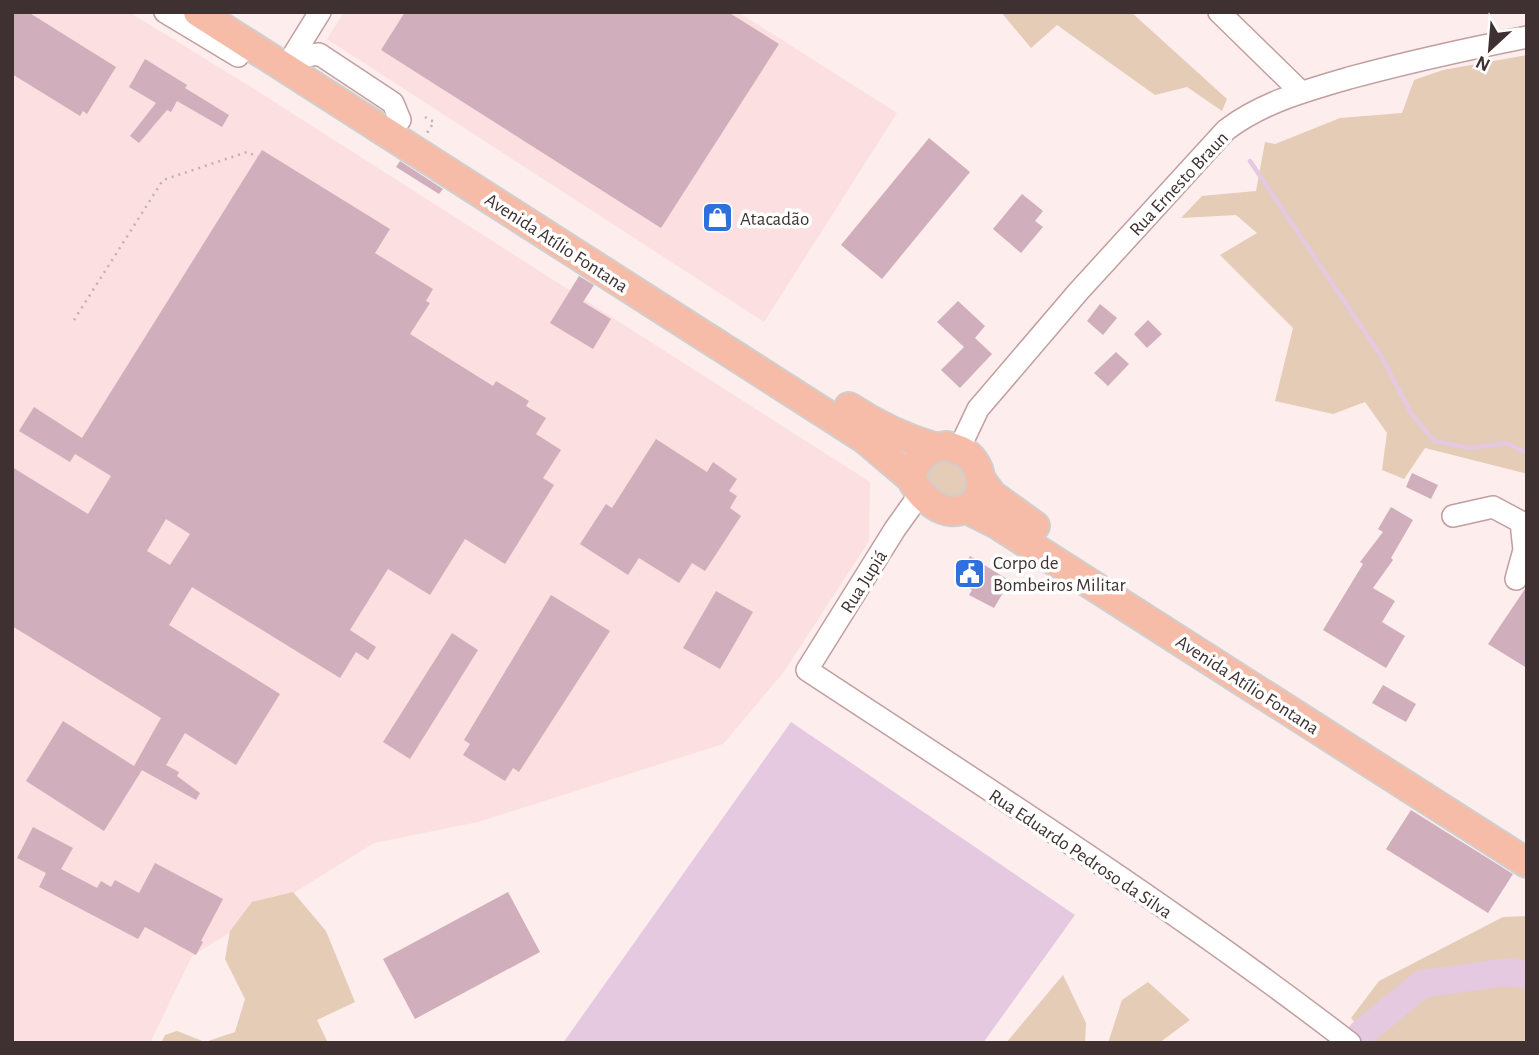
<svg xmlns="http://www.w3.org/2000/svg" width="1539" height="1055" viewBox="0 0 1539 1055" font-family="'Alegreya Sans',sans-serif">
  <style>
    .built { fill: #fcdfe0 }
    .green { fill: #e4ccb6 }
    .water { fill: #e4c9e1 }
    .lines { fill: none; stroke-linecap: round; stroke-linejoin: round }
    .stream { stroke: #e4c9e1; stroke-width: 4.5 }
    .river { stroke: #e4c9e1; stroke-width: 28 }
    .building { fill: #d1aebb; fill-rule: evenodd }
    .minor-casing { stroke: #c29e9f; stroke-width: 24 }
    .major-casing { stroke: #d1cece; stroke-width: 32 }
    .path { stroke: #c1b2b2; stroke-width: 2.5; stroke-dasharray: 2 5; stroke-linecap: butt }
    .minor { stroke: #fff; stroke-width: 21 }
    .major { stroke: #f7bca7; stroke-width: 28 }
    .labels { text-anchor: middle; stroke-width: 7; stroke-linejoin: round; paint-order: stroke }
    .street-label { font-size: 19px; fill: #3f3131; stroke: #fff }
    .poi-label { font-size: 19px; fill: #3f3131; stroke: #fff; text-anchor: start }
  </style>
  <rect width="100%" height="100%" fill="#fdeded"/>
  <path class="built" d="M12 12H129L251 87 870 482 869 541 783 673 723 744 478 822 374 843 192 956 150 1043H12Z
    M344 12H738L897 113 764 322 327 39Z"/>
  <path class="green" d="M1001 12H1131L1227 99 1222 111 1187 87 1155 95 1057 25 1031 48Z
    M1527 55V475L1524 473 1425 448 1404 479 1382 470 1387 433 1365 402 1333 414 1275 401 1293 328 1220 255 1257 233 1236 215 1181 218 1202 196 1256 191 1265 142 1275 144 1340 118 1402 113 1414 80 1443 70Z
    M941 459 957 462 970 473 964 499 936 494 923 474 926 466Z
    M293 892 326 931 355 1002 317 1020 328 1043H161L165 1035 177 1031 205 1042 235 1032 245 999 225 959 230 931 252 902Z
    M1527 916V1043H1373L1351 1018 1379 981 1503 917Z
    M1063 975 1086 1023 1085 1043H1006Z
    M1148 982 1190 1020 1159 1043H1108L1122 1000Z"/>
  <path class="water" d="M791 722 1075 915 983 1043H563Z"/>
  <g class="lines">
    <path class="stream" d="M1250 161 1381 356 1411 413 1434 441 1470 448 1506 443 1527 453"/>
    <path class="river" d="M1362 1033 1422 984 1508 972 1527 975"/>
  </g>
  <path class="building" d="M12 12H28L116 67 87 114 83 111 80 116 12 74Z
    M405 12H728L779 44 661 228 381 50Z
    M145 59 187 85 185 88 229 115 222 127 177 101 171 112 167 110 139 143 130 136 156 103 129 87Z
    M929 138 970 172 882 279 841 245Z
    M262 150 390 229 375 253 433 289 426 301 430 303 410 334 493 386 496 381 529 401 526 406 546 418 536 434 561 450 543 478 554 485 505 564 465 539 430 595 388 569 350 630 376 647 368 660 356 652 340 678 192 587 169 625 280 694 236 765 185 733 166 765 179 772 177 776 200 793 196 800 140 769 142 770 104 831 26 781 63 721 134 766 161 718 12 626V467L88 514 111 476 75 454 70 462 19 431 34 407 82 438ZM166 519 190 534 170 565 147 551Z
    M400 161 443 189 439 194 396 167Z
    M1022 194 1043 211 1035 221 1043 227 1021 253 993 229Z
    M579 276 594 285 583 302 611 319 593 349 550 323Z
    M958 301 985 326 975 338 992 354 960 388 941 370 964 347 937 322Z
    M1100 304 1117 318 1103 335 1087 321Z
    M1148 320 1162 334 1147 348 1134 334Z
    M1116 352 1129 364 1108 386 1094 373Z
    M656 439 707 472 713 462 737 479 729 491 737 496 730 508 741 516 705 571 692 563 679 583 639 558 628 575 580 544 606 504 612 508Z
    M1412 473 1438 485 1431 499 1406 487Z
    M1391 507 1413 520 1391 558 1393 560 1373 588 1395 601 1382 622 1405 636 1386 668 1323 630 1363 564 1360 562 1383 532 1378 529Z
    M970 556 1010 581 994 608 969 595 972 590 956 581Z
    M1527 586V668L1488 644Z
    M716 591 753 612 720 669 683 648Z
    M551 595 610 631 519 772 513 768 505 781 463 755 470 744 464 740Z
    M452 633 478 650 410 759 383 742Z
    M1383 685 1416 704 1406 722 1372 703Z
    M1411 810 1513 874 1488 913 1386 849Z
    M33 827 73 848 61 869 97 888 101 881 111 887 115 880 139 893 155 863 223 899 201 941 203 942 196 955 145 927 138 939 39 887 46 873 17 858Z
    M508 892 540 952 415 1019 383 959Z"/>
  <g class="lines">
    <defs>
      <path id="minor" d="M165 12 238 56 245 44
        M1219 12 1301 92
        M294 54 320 12
        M298 57 319 54 393 103 400 120
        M959 449 978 409 1078 292 1226 130C1263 102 1305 91 1349 78 1408 62 1467 49 1527 37
        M920 494 895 529 807 670C991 791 1176 909 1350 1043
        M1453 516 1493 507 1521 522 1524 550 1516 579"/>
      <path id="major" d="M198 12 865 439 911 478
        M849 407C876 425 903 438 934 447
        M947 446C956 449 965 451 972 459 983 472 985 497 968 507 945 521 920 497 911 478 917 457 926 448 947 446Z
        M981 480 992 495 1035 526
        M967 509 997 524 1527 863"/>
    </defs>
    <use href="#minor" class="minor-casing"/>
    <use href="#major" class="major-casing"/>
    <path class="path" d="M425 117 434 122 427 133
      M74 320 163 180 247 152 258 157"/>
    <use href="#minor" class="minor"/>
    <use href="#major" class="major"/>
  </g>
  <defs>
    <symbol id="shop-square" viewBox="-11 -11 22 22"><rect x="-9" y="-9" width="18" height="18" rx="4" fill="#2e70dd" stroke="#fff"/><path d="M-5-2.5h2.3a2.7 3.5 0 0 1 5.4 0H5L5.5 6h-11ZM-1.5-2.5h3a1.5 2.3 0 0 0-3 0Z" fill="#fff"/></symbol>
    <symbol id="civic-square" viewBox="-11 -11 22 22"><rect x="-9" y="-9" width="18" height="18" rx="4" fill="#2e70dd" stroke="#fff"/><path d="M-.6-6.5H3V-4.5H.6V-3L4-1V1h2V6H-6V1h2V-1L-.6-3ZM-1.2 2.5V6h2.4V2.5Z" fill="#fff"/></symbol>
  </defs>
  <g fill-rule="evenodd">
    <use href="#shop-square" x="700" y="200" width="35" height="35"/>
    <use href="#civic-square" x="952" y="556" width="35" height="35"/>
  </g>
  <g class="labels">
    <g class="street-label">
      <text transform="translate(1178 183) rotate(-47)" y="7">Rua Ernesto Braun</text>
      <text transform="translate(557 242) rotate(33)" y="7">Avenida Atílio Fontana</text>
      <text transform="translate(863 581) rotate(-58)" y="7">Rua Jupiá</text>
      <text transform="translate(1248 684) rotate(33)" y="7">Avenida Atílio Fontana</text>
      <text transform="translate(1081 853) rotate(34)" y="7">Rua Eduardo Pedroso da Silva</text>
    </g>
    <g class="poi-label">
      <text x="740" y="225">Atacadão</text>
      <text x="993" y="569">Corpo de<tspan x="993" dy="22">Bombeiros Militar</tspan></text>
    </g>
  </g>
  <rect width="1539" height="1055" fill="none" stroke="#3f3131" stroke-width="28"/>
  <g transform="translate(1490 49) rotate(206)" stroke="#ffffff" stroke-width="5" paint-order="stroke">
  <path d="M0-5L12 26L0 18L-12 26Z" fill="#3f3131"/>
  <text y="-10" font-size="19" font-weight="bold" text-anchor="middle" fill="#3f3131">N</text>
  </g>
</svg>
